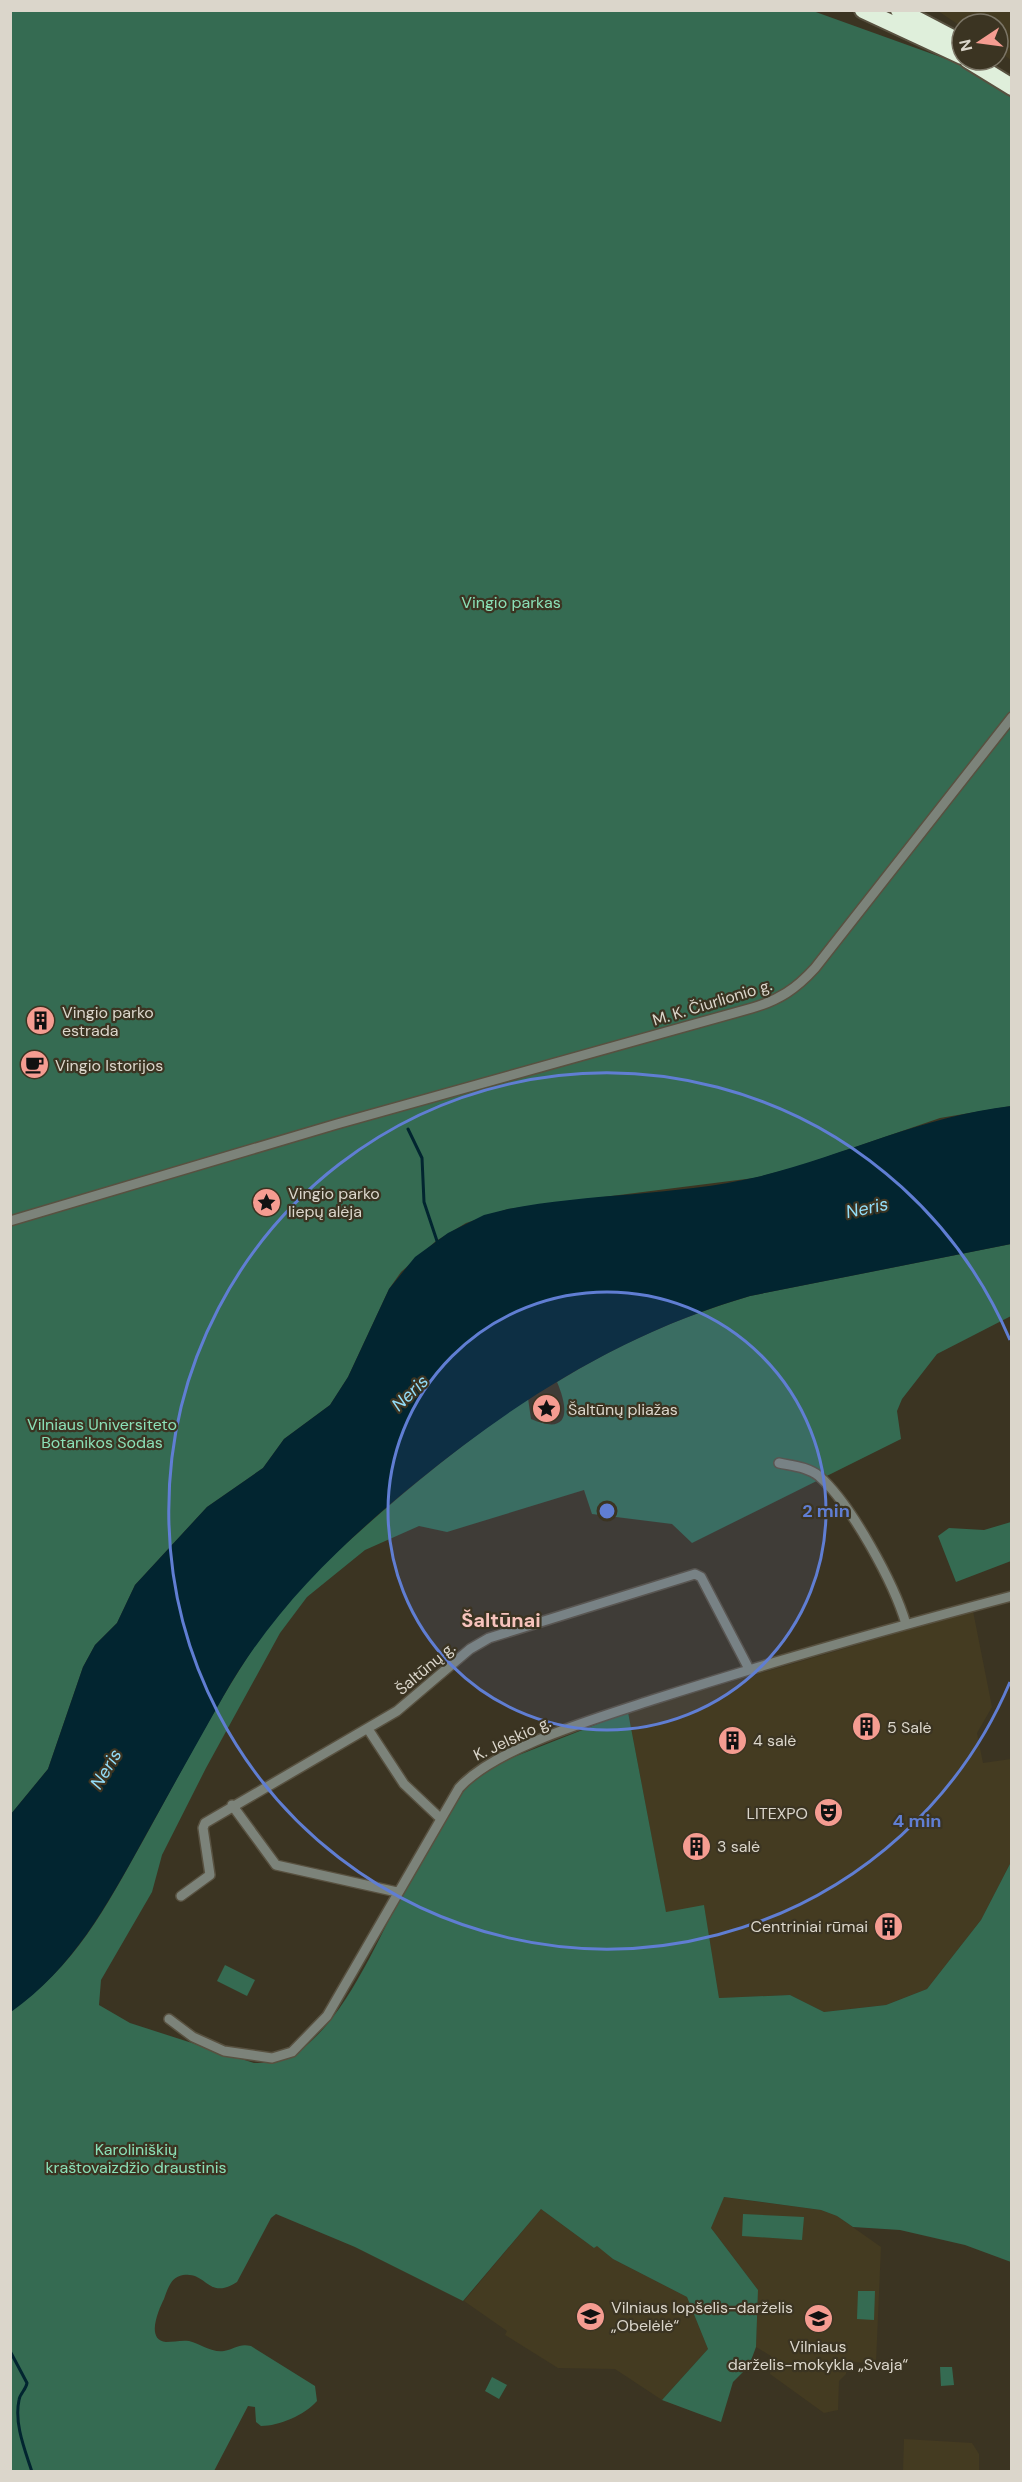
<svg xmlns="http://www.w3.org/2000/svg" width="1022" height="2482" viewBox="0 0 1022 2482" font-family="'DM Sans',sans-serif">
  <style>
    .built { fill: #443b21 }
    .green { fill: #356b52 }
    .water { fill: #022530 }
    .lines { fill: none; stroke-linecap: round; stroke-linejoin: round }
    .stream { stroke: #022530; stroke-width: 3 }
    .street-casing { stroke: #585140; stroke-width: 12 }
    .highway-casing { stroke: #585140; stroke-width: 20 }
    .street { stroke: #7c837a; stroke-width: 9 }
    .highway { stroke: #dfefdb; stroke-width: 16 }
    .ring { fill: none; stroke: #607ed3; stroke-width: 3 }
    .labels { text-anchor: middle; stroke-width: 4.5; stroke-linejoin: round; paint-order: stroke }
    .park-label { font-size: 16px; fill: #8be0b7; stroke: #3b3422 }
    .street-label { font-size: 16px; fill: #dbd6cb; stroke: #3b3422 }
    .poi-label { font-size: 16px; fill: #dbd6cb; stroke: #3b3422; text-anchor: start }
    .water-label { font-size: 18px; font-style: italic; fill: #93dcf7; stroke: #3b3422 }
    .quarter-label { font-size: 20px; font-weight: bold; fill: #f7c3bc; stroke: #3b3422 }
    .centre { fill: #607ed3; stroke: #3b3422; stroke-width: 3 }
    .ring-label { font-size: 18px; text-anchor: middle; font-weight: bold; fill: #607ed3; stroke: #3b3422; stroke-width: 4.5; stroke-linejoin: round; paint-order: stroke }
  </style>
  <rect width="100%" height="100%" fill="#3b3422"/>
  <path class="built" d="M938 11H1011V60L998 51V24H962V27Z
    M973 1611 992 1707 977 1733 983 1763 1011 1759V1862L981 1920 927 1989 886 2005 824 2012 790 1995 719 1998 704 1906 666 1913 628 1712Z
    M723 2197 821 2210 837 2216 881 2247 876 2363 847 2362 846 2374 839 2381 838 2410 824 2413 770 2374 771 2356 756 2347 758 2290 711 2228Z
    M541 2209 594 2248 597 2245 613 2259 687 2297 708 2349 662 2400 615 2369 558 2368 505 2335 507 2331 464 2301Z
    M904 2439 972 2443 979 2454V2471H903Z"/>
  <path class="green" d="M11 11H813L963 65 1012 98 1011 1106 940 1118 800 1166 754 1178 508 1209 466 1223 436 1241 401 1272 389 1289 348 1377 330 1405 284 1439 263 1468 207 1507 135 1585 117 1623 95 1645 83 1667 48 1769 11 1814Z
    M1011 1244V1316L937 1354 902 1399 897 1411 901 1439 692 1543 672 1524 592 1514 584 1490 447 1532 419 1526 365 1550 307 1597 280 1633 206 1768 162 1855 152 1892 101 1980 99 2005 130 2023 254 2063C266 2063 278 2063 289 2057 343 2029 380 1934 408 1882 427 1846 450 1810 473 1778L488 1767 628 1712 666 1912 704 1905 719 1998 790 1995 824 2012 886 2005 927 1989 981 1920 1011 1862V2262L965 2245 900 2230 853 2227 837 2216 821 2210 724 2197 711 2228 758 2290 756 2347 749 2366 733 2382 721 2422 662 2400 708 2349 687 2297 613 2259 597 2246 594 2248 541 2209 463 2301 355 2247 276 2214 271 2218 237 2282C208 2301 207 2271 183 2275 171 2277 168 2288 164 2299 159 2309 145 2340 166 2342 174 2342 181 2340 189 2341 201 2344 212 2353 224 2351 235 2349 239 2343 251 2346L315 2386 317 2401C305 2415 279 2426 261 2426L256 2422 255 2407 248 2406 214 2471H11L10 2012C78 1963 104 1910 144 1839 182 1770 218 1700 262 1635 288 1596 323 1564 358 1533 412 1484 468 1440 528 1398L531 1419C570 1436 569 1410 557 1382 617 1345 681 1316 750 1296Z
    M1011 1522V1561L956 1582 938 1536 949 1528 984 1530Z
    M225 1965 255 1980 247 1996 217 1981Z
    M743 2214 804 2217 802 2240 742 2236Z
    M858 2291H875L874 2320 857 2319Z
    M940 2367H952L954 2385 941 2386Z
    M492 2377 507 2385 499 2399 485 2391Z"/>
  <path class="water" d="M1011 1106V1244L750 1296C625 1332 517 1400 418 1481 341 1544 272 1610 223 1697 196 1745 169 1793 142 1842 106 1907 73 1968 11 2012V1814L48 1769 83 1667 95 1645 117 1623 135 1585 207 1507 263 1468 284 1439 330 1405 348 1377 389 1289 415 1257 448 1233 484 1215 508 1209C590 1193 676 1196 757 1177 843 1156 923 1116 1011 1106Z"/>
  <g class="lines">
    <path class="stream" d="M408 1129 422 1158 424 1202 438 1244
      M10 2351 27 2383C26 2390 20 2393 19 2400 14 2424 25 2450 32 2472"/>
    <defs>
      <path id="street" d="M10 1221 337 1124 752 1008C779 1000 796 989 815 968L1012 717
        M779 1463C793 1466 808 1467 819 1476 851 1504 894 1583 906 1624
        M368 1729 404 1784 440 1818
        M232 1805 276 1865 397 1892
        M181 1896 210 1875 203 1828 205 1823 397 1711 470 1649 489 1638 695 1574 701 1577 749 1669
        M169 2019 193 2037 224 2051 272 2058 292 2052 327 2016 459 1788C496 1747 598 1718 652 1700 771 1662 891 1628 1012 1596"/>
      <path id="highway" d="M863 10 962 56
        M899 10 962 43
        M968 60 1012 87"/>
    </defs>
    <use href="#street" class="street-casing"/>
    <use href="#highway" class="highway-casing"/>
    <use href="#street" class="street"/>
    <use href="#highway" class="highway"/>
  </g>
  <circle cx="607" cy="1511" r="219" fill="#607ed3" fill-opacity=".12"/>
  <g class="ring">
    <circle cx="607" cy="1511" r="219"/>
    <path d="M1010 1682A438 438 0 1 1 1010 1340"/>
  </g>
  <defs>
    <symbol id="building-disc" viewBox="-11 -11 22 22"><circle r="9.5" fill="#f59c91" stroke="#3b3422"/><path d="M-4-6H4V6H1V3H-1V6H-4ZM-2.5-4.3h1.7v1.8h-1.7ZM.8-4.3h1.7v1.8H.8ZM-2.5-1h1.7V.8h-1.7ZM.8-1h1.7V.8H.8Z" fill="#111"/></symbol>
    <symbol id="cafe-disc" viewBox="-11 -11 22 22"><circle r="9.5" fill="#f59c91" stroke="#3b3422"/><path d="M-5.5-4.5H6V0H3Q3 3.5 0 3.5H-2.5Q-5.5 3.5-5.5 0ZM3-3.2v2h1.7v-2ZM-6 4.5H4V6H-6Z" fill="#111"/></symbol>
    <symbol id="sight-disc" viewBox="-11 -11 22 22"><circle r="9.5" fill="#f59c91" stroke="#3b3422"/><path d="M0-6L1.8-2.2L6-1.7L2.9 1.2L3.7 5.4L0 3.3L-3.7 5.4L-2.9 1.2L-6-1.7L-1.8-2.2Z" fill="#111"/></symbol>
    <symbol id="theatre-disc" viewBox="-11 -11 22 22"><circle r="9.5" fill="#f59c91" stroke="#3b3422"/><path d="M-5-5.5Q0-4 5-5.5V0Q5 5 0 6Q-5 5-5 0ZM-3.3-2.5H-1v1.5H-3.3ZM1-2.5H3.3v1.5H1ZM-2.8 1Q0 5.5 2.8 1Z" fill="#111"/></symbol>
    <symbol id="school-disc" viewBox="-11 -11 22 22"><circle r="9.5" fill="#f59c91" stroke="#3b3422"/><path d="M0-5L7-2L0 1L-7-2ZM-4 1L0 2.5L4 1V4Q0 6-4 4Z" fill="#111"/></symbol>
  </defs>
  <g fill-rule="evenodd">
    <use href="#building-disc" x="24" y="1004" width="33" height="33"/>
    <use href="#cafe-disc" x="18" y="1048" width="33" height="33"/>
    <use href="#sight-disc" x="250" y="1186" width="33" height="33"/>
    <use href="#sight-disc" x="530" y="1392" width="33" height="33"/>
    <use href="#building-disc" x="850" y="1710" width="33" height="33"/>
    <use href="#building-disc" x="716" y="1724" width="33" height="33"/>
    <use href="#theatre-disc" x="812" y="1796" width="33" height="33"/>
    <use href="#building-disc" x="680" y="1830" width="33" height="33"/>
    <use href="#building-disc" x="872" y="1910" width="33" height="33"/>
    <use href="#school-disc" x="574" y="2300" width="33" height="33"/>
    <use href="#school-disc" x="802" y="2302" width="33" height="33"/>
  </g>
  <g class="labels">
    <g class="park-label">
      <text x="511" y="608">Vingio parkas</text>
      <text x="102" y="1430">Vilniaus Universiteto<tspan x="102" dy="18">Botanikos Sodas</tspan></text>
      <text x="136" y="2155">Karoliniškių<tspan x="136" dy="18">kraštovaizdžio draustinis</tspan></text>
    </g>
    <g class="street-label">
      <text transform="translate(712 1002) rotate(-17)" y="6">M. K. Čiurlionio g.</text>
      <text transform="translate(425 1668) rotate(-40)" y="6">Šaltūnų g.</text>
      <text transform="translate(512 1738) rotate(-25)" y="6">K. Jelskio g.</text>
    </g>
    <g class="poi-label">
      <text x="62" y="1018">Vingio parko<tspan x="62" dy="18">estrada</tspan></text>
      <text x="55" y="1071">Vingio Istorijos</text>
      <text x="288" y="1199">Vingio parko<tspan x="288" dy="18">liepų alėja</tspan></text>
      <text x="568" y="1415">Šaltūnų pliažas</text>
      <text x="887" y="1733">5 Salė</text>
      <text x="753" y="1746">4 salė</text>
      <text x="808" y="1819" text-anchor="end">LITEXPO</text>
      <text x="717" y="1852">3 salė</text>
      <text x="868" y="1932" text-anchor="end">Centriniai rūmai</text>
      <text x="611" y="2313">Vilniaus lopšelis-darželis<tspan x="611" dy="18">„Obelėlė“</tspan></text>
      <text x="818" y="2352" text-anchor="middle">Vilniaus<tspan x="818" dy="18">darželis-mokykla „Svaja“</tspan></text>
    </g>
    <g class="water-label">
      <text transform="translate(867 1208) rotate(-12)" y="6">Neris</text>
      <text transform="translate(410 1393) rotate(-44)" y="6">Neris</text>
      <text transform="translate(106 1769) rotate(-59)" y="6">Neris</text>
    </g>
    <g class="quarter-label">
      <text x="501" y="1627">Šaltūnai</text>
    </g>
  </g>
  <circle cx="607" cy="1511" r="9" class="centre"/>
  <g class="ring-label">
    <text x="826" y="1517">2 min</text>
    <text x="917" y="1827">4 min</text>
  </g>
  <rect width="1022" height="2482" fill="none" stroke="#dbd6cb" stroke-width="24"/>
  <g transform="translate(980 42) rotate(257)"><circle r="28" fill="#3b3422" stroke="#7b7566" stroke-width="1.5"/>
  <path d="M0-4.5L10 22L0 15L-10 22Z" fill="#f59c91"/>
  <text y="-9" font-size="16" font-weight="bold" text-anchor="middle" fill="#dbd6cb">N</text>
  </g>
</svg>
